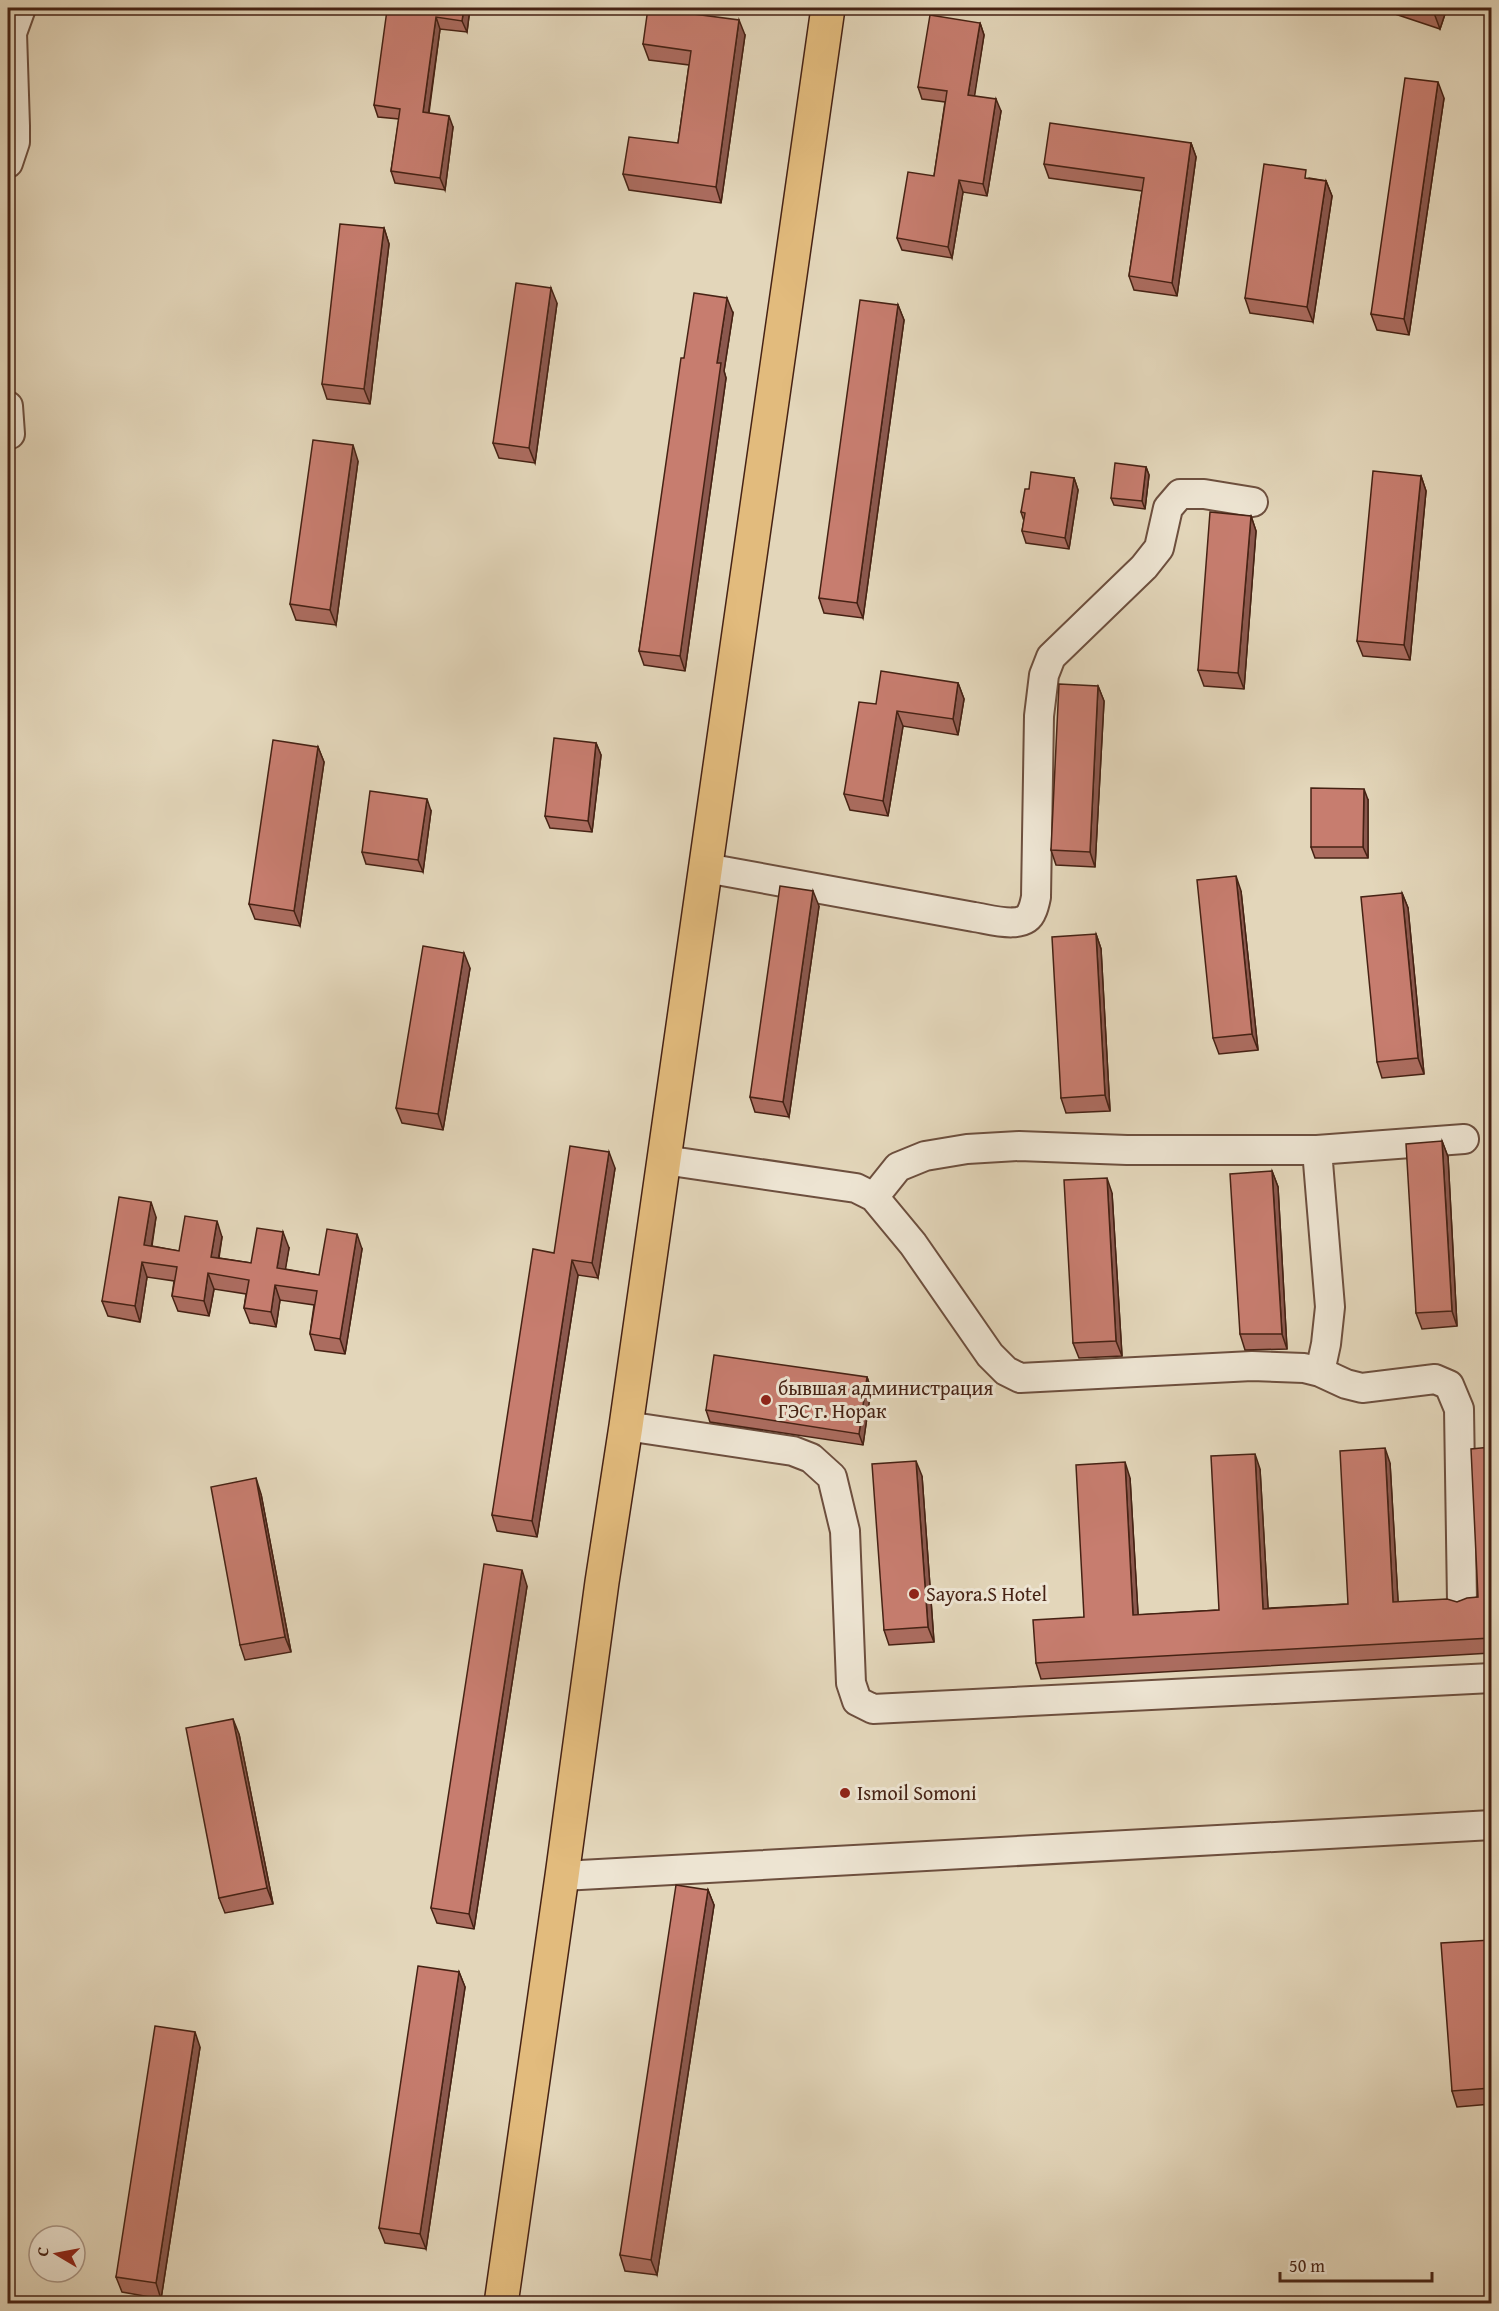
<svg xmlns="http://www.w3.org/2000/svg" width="1499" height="2311" viewBox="0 0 1499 2311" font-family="'Gentium Book Plus',serif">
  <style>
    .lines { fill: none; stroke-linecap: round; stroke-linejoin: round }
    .minor-casing { stroke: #6d4f3e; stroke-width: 32 }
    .major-casing { stroke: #462214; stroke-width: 36 }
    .minor { stroke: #ede4d2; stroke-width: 28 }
    .major { stroke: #e2bb7d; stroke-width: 33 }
    .wall { fill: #ab6c5f; stroke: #462214; stroke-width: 1.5 }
    .shaded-wall { fill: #8b584e; stroke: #462214; stroke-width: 1.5 }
    .building { fill: #c77d6f; stroke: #462214; stroke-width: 1.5 }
    .poi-dot { fill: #8f2418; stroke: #ede4d2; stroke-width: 2 }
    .labels { text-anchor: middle; stroke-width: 6; stroke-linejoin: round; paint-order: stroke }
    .poi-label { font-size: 20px; fill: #462214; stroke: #ede4d2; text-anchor: start }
  </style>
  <rect width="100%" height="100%" fill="#e3d6ba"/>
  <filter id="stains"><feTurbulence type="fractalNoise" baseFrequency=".00333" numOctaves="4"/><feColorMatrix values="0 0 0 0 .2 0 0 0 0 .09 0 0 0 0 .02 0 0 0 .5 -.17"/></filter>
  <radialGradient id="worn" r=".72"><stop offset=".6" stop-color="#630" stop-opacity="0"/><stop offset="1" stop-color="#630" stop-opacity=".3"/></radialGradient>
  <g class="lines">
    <defs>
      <path id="minor" d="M8 163 15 142V126L12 33 21 8
        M8 406 10 434
        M706 868 974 917C989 919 1025 931 1032 911 1034 907 1035 902 1036 897L1039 716 1044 675 1051 657 1144 567 1159 548 1168 508 1180 494H1204L1253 502
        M1317 1150 1330 1307 1326 1344 1320 1372
        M664 1160 856 1188 874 1197 913 1244 990 1355 1006 1371 1020 1378 1252 1366 1304 1368 1320 1372 1346 1384 1362 1388 1435 1379 1449 1385 1459 1409 1462 1601
        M874 1197 898 1167 925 1156 967 1149 1019 1146 1127 1150H1317L1464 1139
        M626 1426 793 1451 811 1458 832 1477 845 1531 851 1683 857 1701 873 1709 1492 1678
        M562 1876 1492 1825"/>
      <path id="major" d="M501 2304 562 1876 602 1582 626 1426 828 8"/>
    </defs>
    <use href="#minor" class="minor-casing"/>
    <use href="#major" class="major-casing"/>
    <use href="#minor" class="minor"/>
    <use href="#major" class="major"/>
  </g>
  <path class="wall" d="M415 8H470L467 32 440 29 429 113 453 127 445 190 395 183 391 171 399 119 378 117 374 105 414 14Z
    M1377 8H1447L1440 29Z
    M980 23 984 35 974 96 1001 111 987 196 963 192 952 258 902 250 897 238 934 176 945 102 922 99 918 87Z
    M745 35 721 203 629 190 623 174 678 143 689 65 649 60 643 44Z
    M1444 98 1409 335 1377 330 1371 314Z
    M1191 143 1196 157 1177 296 1134 290 1129 276 1142 191 1049 178 1044 164Z
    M1309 178 1326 181 1332 196 1313 322 1250 313 1245 298Z
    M384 228 389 244 370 404 327 399 322 384Z
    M557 303 535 463 499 458 493 443Z
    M898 305 904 320 863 618 824 613 819 598Z
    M733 313 724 371 726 378 685 671 644 665 639 651 684 358Z
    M358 461 336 625 296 620 290 604Z
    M1146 467 1149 475 1145 509 1114 505 1111 498Z
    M1421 476 1426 491 1410 660 1363 656 1357 641Z
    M1074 478 1078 490 1069 549 1026 543 1022 531 1024 521 1021 512 1029 489Z
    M1251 516 1256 531 1244 689 1204 686 1198 670Z
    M958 683 964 699 958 735 903 726 888 816 850 810 844 794 876 704Z
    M1098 686 1104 701 1095 867 1056 865 1051 850Z
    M596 743 601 755 592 832 550 828 545 816Z
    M318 747 324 762 300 926 255 919 249 904Z
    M1368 800V858H1315L1311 847Z
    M431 811 423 872 366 864 362 852Z
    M1241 891 1258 1050 1219 1054 1213 1038Z
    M1402 893 1408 908 1424 1074 1382 1078 1377 1062Z
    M819 906 789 1117 755 1112 750 1097Z
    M1096 934 1101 949 1110 1111 1066 1113 1061 1098Z
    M470 968 443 1130 402 1123 396 1108Z
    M1442 1141 1448 1157 1457 1326 1422 1329 1416 1313Z
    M615 1168 598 1278 578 1275 537 1537 497 1531 492 1515 554 1253Z
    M1272 1171 1278 1187 1287 1349 1245 1350 1240 1334Z
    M1112 1193 1122 1356 1079 1358 1073 1343Z
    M156 1217 152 1246 179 1251 222 1237 219 1258 251 1263 289 1248 285 1269 319 1275 362 1249 345 1354 315 1350 310 1334 314 1305 280 1300 276 1327 250 1323 244 1308 246 1294 214 1289 209 1316 178 1311 172 1296 174 1281 147 1277 140 1322 108 1316 102 1301Z
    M867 1377 871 1389 863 1445 710 1422 706 1410Z
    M1491 1447V1653L1041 1679 1036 1663 1084 1617 1130 1478 1138 1615 1219 1610 1260 1469 1268 1608 1348 1604 1390 1463 1398 1602H1457L1478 1597Z
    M922 1476 934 1642 889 1645 884 1630Z
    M261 1494 291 1652 245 1660 240 1645Z
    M527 1586 474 1929 437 1923 431 1908Z
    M239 1734 273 1904 225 1913 219 1898Z
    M708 1890 714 1905 657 2275 625 2271 620 2255Z
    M1491 1940V2104L1457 2107 1452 2091Z
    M459 1972 465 1987 426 2249 385 2243 379 2228Z
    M200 2047 161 2299 122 2292 116 2277Z"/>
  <path class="shaded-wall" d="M464 8H470L467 32 462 21Z
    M1436 8H1447L1440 29 1434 13Z
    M436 17 440 29 427 123 423 112Z
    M739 20 745 35 721 203 716 187Z
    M980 23 984 35 973 106 968 95Z
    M1438 82 1444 98 1409 335 1404 319Z
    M996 99 1001 111 987 196 983 184Z
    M449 116 453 127 445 190 440 178Z
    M1191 143 1196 157 1177 296 1172 283Z
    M959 180 963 192 952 258 948 247Z
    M1326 181 1332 196 1313 322 1307 307Z
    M384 228 389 244 370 404 364 389Z
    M551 288 557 303 535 463 529 448Z
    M727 298 733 313 724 371 726 378 685 671 680 656 717 363Z
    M898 305 904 320 863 618 857 603Z
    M353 445 358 461 336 625 330 610Z
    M1146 467 1149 475 1145 509 1142 501Z
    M1421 476 1426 491 1410 660 1404 645Z
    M1074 478 1078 490 1069 549 1065 538Z
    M1251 516 1256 531 1244 689 1238 673Z
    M958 683 964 699 958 735 953 719Z
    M1098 686 1104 701 1095 867 1090 852Z
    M897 711 903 726 888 816 883 801Z
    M596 743 601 755 592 832 588 821Z
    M318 747 324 762 300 926 294 911Z
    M1364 789 1368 800V858L1363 847Z
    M427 799 431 811 423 872 418 860Z
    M1236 876 1241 891 1258 1050 1252 1034Z
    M813 891 819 906 789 1117 783 1102Z
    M1402 893 1408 908 1424 1074 1418 1058Z
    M1096 934 1101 949 1110 1111 1105 1095Z
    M464 953 470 968 443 1130 438 1114Z
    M1442 1141 1448 1157 1457 1326 1452 1311Z
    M609 1152 615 1168 598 1278 592 1263Z
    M1272 1171 1278 1187 1287 1349 1282 1334Z
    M1107 1178 1112 1193 1122 1356 1116 1341Z
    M151 1202 156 1217 149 1261 144 1245Z
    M217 1221 222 1237 216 1272 211 1257Z
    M283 1232 289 1248 283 1284 277 1268Z
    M357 1234 362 1249 345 1354 340 1339Z
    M572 1260 578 1275 537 1537 532 1521Z
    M142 1262 147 1277 140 1322 135 1306Z
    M208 1273 214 1289 209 1316 204 1301Z
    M275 1285 280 1300 276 1327 271 1312Z
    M867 1377 871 1389 863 1445 859 1434Z
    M1385 1448 1390 1463 1399 1617 1393 1602Z
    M1255 1454 1260 1469 1269 1624 1263 1609Z
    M916 1461 922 1476 934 1642 928 1627Z
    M1125 1462 1130 1478 1139 1630 1133 1615Z
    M256 1478 261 1494 291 1652 285 1637Z
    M522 1570 527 1586 474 1929 469 1914Z
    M233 1719 239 1734 273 1904 267 1888Z
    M708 1890 714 1905 657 2275 651 2260Z
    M459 1972 465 1987 426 2249 420 2234Z
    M195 2032 200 2047 161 2299 156 2283Z"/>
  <path class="building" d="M415 8H464L462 21 436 17 423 112 449 116 440 178 391 171 400 109 374 105 387 10 414 14Z
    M648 8 739 20 716 187 623 174 629 137 678 143 691 51 643 44Z
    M1417 8H1436L1434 13Z
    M930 15 980 23 968 95 996 99 983 184 959 180 948 247 897 238 908 172 934 176 947 91 918 87Z
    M1405 78 1438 82 1404 319 1371 314Z
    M1050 123 1191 143 1172 283 1129 276 1144 178 1044 164Z
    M1264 164 1306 170 1305 178 1326 181 1307 307 1245 298Z
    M340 224 384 228 364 389 322 384Z
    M516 283 551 288 529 448 493 443Z
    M694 293 727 298 717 363H721L680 656 639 651 681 358H684Z
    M860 300 898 305 857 603 819 598Z
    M313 440 353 445 330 610 290 604Z
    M1115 463 1146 467 1142 501 1111 498Z
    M1373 471 1421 476 1404 645 1357 641Z
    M1031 472 1074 478 1065 538 1022 531 1025 513 1021 512 1025 489H1029Z
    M1210 512 1251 516 1238 673 1198 670Z
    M881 671 958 683 953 719 897 711 883 801 844 794 859 702 876 704Z
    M1059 684 1098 686 1090 852 1051 850Z
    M554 738 596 743 588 821 545 816Z
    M273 740 318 747 294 911 249 904Z
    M1311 788 1364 789 1363 847H1311Z
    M370 791 427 799 418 860 362 852Z
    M1236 876 1252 1034 1213 1038 1197 880Z
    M780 886 813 891 783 1102 750 1097Z
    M1402 893 1418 1058 1377 1062 1361 897Z
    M1096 934 1105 1095 1061 1098 1052 937Z
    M423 946 464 953 438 1114 396 1108Z
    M1442 1141 1452 1311 1416 1313 1406 1144Z
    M570 1146 609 1152 592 1263 572 1260 532 1521 492 1515 533 1249 554 1253Z
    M1272 1171 1282 1334H1240L1230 1174Z
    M1107 1178 1116 1341 1073 1343 1064 1180Z
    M119 1197 151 1202 144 1245 179 1251 185 1216 217 1221 211 1257 251 1263 257 1228 283 1232 277 1268 319 1275 327 1229 357 1234 340 1339 310 1334 317 1291 275 1285 271 1312 244 1308 249 1280 208 1273 204 1301 172 1296 177 1267 142 1262 135 1306 102 1301Z
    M714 1355 867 1377 859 1434 706 1410Z
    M1491 1447V1638L1036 1663 1033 1620 1084 1617 1076 1465 1125 1462 1133 1615 1219 1610 1211 1456 1255 1454 1263 1609 1348 1604 1340 1451 1385 1448 1393 1602 1447 1599 1457 1602 1467 1598 1478 1597 1471 1449Z
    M916 1461 928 1627 884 1630 872 1464Z
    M256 1478 285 1637 240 1645 211 1487Z
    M484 1564 522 1570 469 1914 431 1908Z
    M233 1719 267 1888 219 1898 186 1728Z
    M676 1885 708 1890 651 2260 620 2255Z
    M1491 1940V2088L1452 2091 1441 1943Z
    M418 1966 459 1972 420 2234 379 2228Z
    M155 2026 195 2032 156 2283 116 2277Z"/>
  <g class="poi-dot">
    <circle cx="766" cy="1400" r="6"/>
    <circle cx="914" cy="1594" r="6"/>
    <circle cx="845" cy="1793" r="6"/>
  </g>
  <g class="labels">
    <g class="poi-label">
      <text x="778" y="1395">бывшая администрация<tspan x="778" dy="23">ГЭС г. Норак</tspan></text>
      <text x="926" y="1601">Sayora.S Hotel</text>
      <text x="857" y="1800">Ismoil Somoni</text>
    </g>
  </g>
  <rect width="1499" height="2311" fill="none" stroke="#e3d6ba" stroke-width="30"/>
  <rect x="9" y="9" width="1481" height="2293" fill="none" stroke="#462214" stroke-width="3"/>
  <rect x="15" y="15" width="1469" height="2281" fill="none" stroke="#462214" stroke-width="1.5"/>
  <g transform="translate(57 2254) rotate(280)"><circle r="28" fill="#ede4d2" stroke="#aa9686" stroke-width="1.5"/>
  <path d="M0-4.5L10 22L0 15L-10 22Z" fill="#8f2418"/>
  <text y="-9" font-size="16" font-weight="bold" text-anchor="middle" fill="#462214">С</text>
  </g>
  <path d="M1280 2272v9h152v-9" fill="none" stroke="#462214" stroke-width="3"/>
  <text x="1289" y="2272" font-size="18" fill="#462214" stroke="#ede4d2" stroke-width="4.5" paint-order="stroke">50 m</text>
  <rect width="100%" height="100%" filter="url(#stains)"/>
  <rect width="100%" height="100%" fill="url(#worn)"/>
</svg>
